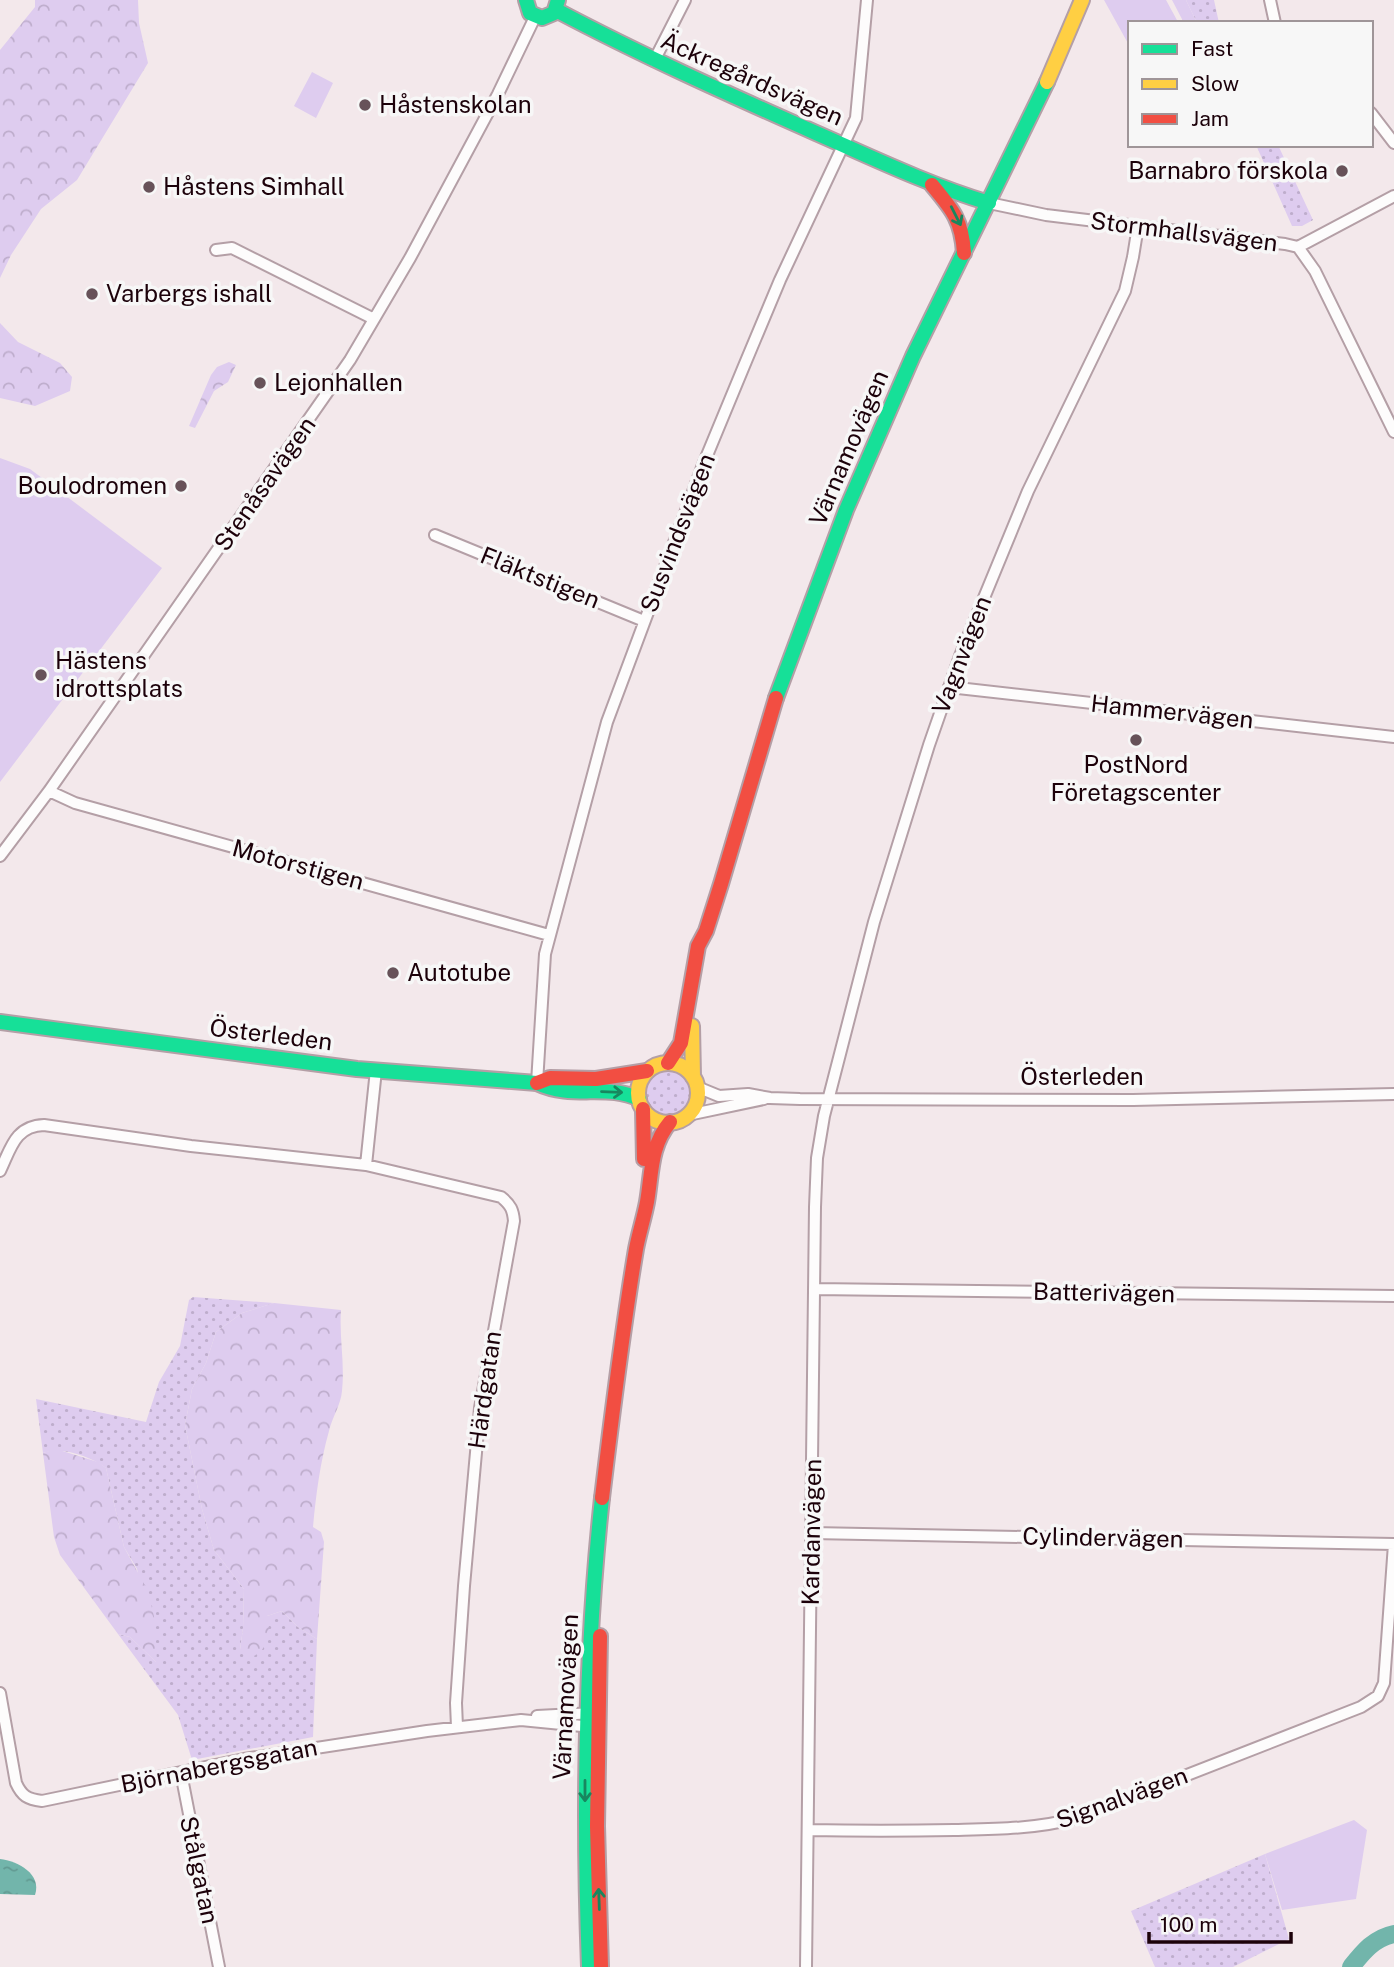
<svg xmlns="http://www.w3.org/2000/svg" width="1394" height="1967" viewBox="0 0 1394 1967" font-family="'Public Sans',sans-serif">
  <style>
    .grass { fill: url(#grass-dots) }
    .forest { fill: url(#forest-crowns) }
    .pitch { fill: #deccef }
    .water { fill: url(#water-ripples) }
    .lines { fill: none; stroke-linecap: round; stroke-linejoin: round }
    .river { stroke: #72b5ab; stroke-width: 18 }
    .street-casing { stroke: #b49fa6; stroke-width: 14 }
    .fast-casing { stroke: #b49fa6; stroke-width: 18 }
    .slow-casing { stroke: #b49fa6; stroke-width: 18 }
    .jam-casing { stroke: #b49fa6; stroke-width: 18 }
    .street { stroke: #fdfcfc; stroke-width: 10 }
    .fast { stroke: #16e098; stroke-width: 14 }
    .slow { stroke: #ffcf43; stroke-width: 14 }
    .jam { stroke: #f24e42; stroke-width: 14 }
    .oneway { stroke: #18875f }
    .poi-dot { fill: #675259; stroke: #f7f7f7; stroke-width: 2.5 }
    .labels { text-anchor: middle; stroke-width: 7; stroke-linejoin: round; paint-order: stroke }
    .street-label { font-size: 24px; fill: #1c010a; stroke: #f7f7f7 }
    .poi-label { font-size: 24px; fill: #1c010a; stroke: #f7f7f7; text-anchor: start }
  </style>
  <defs>
    <pattern id="grass-dots" width="8" height="8" patternUnits="userSpaceOnUse" patternTransform="scale(1.75)"><rect width="8" height="8" fill="#deccef"/><path d="M2 2h.1M6 6h.1" fill="none" stroke="#beadcc" stroke-width="1.8" stroke-linecap="round"/></pattern>
    <pattern id="forest-crowns" width="20" height="18" patternUnits="userSpaceOnUse" patternTransform="scale(1.75)"><rect width="20" height="18" fill="#deccef"/><path d="M2 6a3 3 0 1 1 6 0M12 15a3 3 0 1 1 6 0" fill="none" stroke="#beadcc"/></pattern>
    <pattern id="water-ripples" width="26" height="14" patternUnits="userSpaceOnUse" patternTransform="scale(1.75)"><rect width="26" height="14" fill="#72b5ab"/><path d="M2 4q2-2 4 0t4 0M15 11q2-2 4 0t4 0" fill="none" stroke="#629a92"/></pattern>
  </defs>
  <rect width="100%" height="100%" fill="#f3e8eb"/>
  <path class="grass" d="M1186 0H1214L1219 23H1197Z
    M1256 145H1278L1313 220 1302 226H1292Z
    M643 1093a24 24 0 1 1 48 0a24 24 0 1 1-48 0Z
    M193 1297 274 1303 242 1313 216 1332 206 1363 192 1389 185 1425 202 1509 214 1550 244 1589 243 1628 240 1650 267 1616 282 1611 298 1627 317 1639 313 1737 192 1760 178 1715 118 1634 130 1637 156 1662 137 1569 124 1547 106 1468C89 1456 64 1447 43 1453L36 1399 146 1422 159 1382 180 1346 189 1300Z
    M1265 1854 1289 1939 1233 1967H1155L1131 1911Z"/>
  <path class="forest" d="M35 0H138L139 23 148 63 77 180 41 209 11 255 0 278V50L35 7Z
    M1172 0H1186L1197 23H1184Z
    M0 323 18 342 60 363 72 377 70 391 35 406 0 398Z
    M229 362 236 365 228 382 214 391 195 428 189 426 211 375 217 367Z
    M274 1303 341 1310C339 1337 345 1363 342 1391 341 1404 332 1418 329 1431 320 1463 316 1495 313 1527L321 1532 324 1542 317 1639 298 1627 282 1611 267 1616 270 1635 262 1650 249 1660 240 1650 243 1628 244 1589 214 1550 202 1509 185 1425 192 1389 206 1363 216 1332 242 1313Z
    M56 1449 98 1462 106 1468 124 1547 148 1591 155 1621 157 1663 130 1637 118 1634 60 1555 54 1537 43 1453Z"/>
  <path class="pitch" d="M1104 0H1166L1178 22 1130 23V47Z
    M312 72 333 83 316 118 294 106Z
    M0 458 30 469 162 568 0 782Z
    M1354 1820 1367 1830 1356 1899 1282 1910 1265 1854Z"/>
  <path class="water" d="M0 1859C18 1861 42 1874 35 1895L0 1894Z"/>
  <g class="lines">
    <path class="river" d="M1351 1967C1363 1952 1374 1938 1394 1934"/>
    <defs>
      <path id="street" d="M1270 0 1275 23
        M654 61 685 0
        M1371 113 1394 143
        M989 203 1046 215 1285 244 1298 247 1315 271 1394 432
        M1298 247 1394 196
        M216 250 232 248 374 319
        M435 535 644 621
        M949 687 1394 737
        M49 791 75 803 549 935
        M0 856 49 791 350 360 410 258 498 94 535 17
        M537 1083 545 954 607 722 703 465 744 366 780 280 856 118 867 0
        M697 1087 719 1096 748 1094 770 1098 800 1099 1133 1100 1394 1094
        M688 1115 764 1099
        M366 1165 376 1070
        M0 1171C11 1148 15 1126 44 1125L191 1146 366 1165 501 1197C511 1205 513 1210 514 1221L480 1408 464 1586 456 1703 457 1727
        M814 1289 1394 1296
        M812 1533 1394 1544
        M0 1693 16 1783C22 1796 27 1799 42 1801L244 1759 427 1731 521 1720 592 1727
        M537 1716 595 1713
        M181 1773 219 1967
        M808 1830C857 1831 905 1831 954 1830 996 1829 1036 1829 1077 1818L1361 1707 1378 1696 1384 1683 1394 1544
        M806 1967 815 1207 817 1158 824 1116 874 922 929 745 960 656 1028 491 1125 291 1133 257 1138 226"/>
      <path id="fast" d="M526 0 530 13 542 18 554 13 558 0
        M556 10C641 55 728 94 816 133 873 158 929 185 989 203
        M776 698 846 510 913 356 1047 82
        M0 1022 357 1069 537 1083C573 1100 607 1083 639 1099
        M589 1967C583 1810 585 1654 602 1498"/>
      <path id="slow" d="M1047 82 1082 0
        M692 1026 693 1077
        M638 1093a30 30 0 1 1 60 0a30 30 0 1 1-60 0Z"/>
      <path id="jam" d="M932 185C952 209 962 220 964 253
        M668 1063 681 1043 698 946 706 931 721 884 776 698
        M537 1083 550 1078 596 1079 647 1071
        M643 1109 644 1159
        M602 1498C612 1415 622 1332 636 1249 639 1233 644 1218 647 1202 652 1173 650 1146 670 1122
        M600 1636 597 1826 601 1967"/>
    </defs>
    <use href="#street" class="street-casing"/>
    <use href="#fast" class="fast-casing"/>
    <use href="#slow" class="slow-casing"/>
    <use href="#jam" class="jam-casing"/>
    <use href="#street" class="street"/>
    <use href="#fast" class="fast"/>
    <use href="#slow" class="slow"/>
    <use href="#jam" class="jam"/>
  </g>
  <defs><path id="oneway-shaft" d="M-6 0H5M1.5-3L5.5 0L1.5 3" fill="none" stroke-width="1.6" stroke-linecap="round" stroke-linejoin="round" transform="scale(1.75)"/></defs>
  <g class="oneway">
    <use href="#oneway-shaft" transform="translate(956 216) rotate(63)"/>
    <use href="#oneway-shaft" transform="translate(612 1092) rotate(2)"/>
    <use href="#oneway-shaft" transform="translate(585 1791) rotate(90)"/>
    <use href="#oneway-shaft" transform="translate(599 1899) rotate(-92)"/>
  </g>
  <g class="poi-dot">
    <circle cx="365" cy="105" r="7"/>
    <circle cx="1342" cy="171" r="7"/>
    <circle cx="149" cy="187" r="7"/>
    <circle cx="92" cy="294" r="7"/>
    <circle cx="260" cy="383" r="7"/>
    <circle cx="181" cy="486" r="7"/>
    <circle cx="41" cy="675" r="7"/>
    <circle cx="1136" cy="740" r="7"/>
    <circle cx="393" cy="973" r="7"/>
  </g>
  <g class="labels">
    <g class="street-label">
      <text transform="translate(752 79) rotate(24)" y="8">Äckregårdsvägen</text>
      <text transform="translate(1184 232) rotate(7)" y="8">Stormhallsvägen</text>
      <text transform="translate(849 448) rotate(-67)" y="8">Värnamovägen</text>
      <text transform="translate(265 484) rotate(-55)" y="8">Stenåsavägen</text>
      <text transform="translate(678 533) rotate(-69)" y="8">Susvindsvägen</text>
      <text transform="translate(540 578) rotate(22)" y="8">Fläktstigen</text>
      <text transform="translate(962 655) rotate(-69)" y="8">Vagnvägen</text>
      <text transform="translate(1172 712) rotate(6)" y="8">Hammervägen</text>
      <text transform="translate(298 865) rotate(15)" y="8">Motorstigen</text>
      <text transform="translate(271 1035) rotate(7)" y="8">Österleden</text>
      <text x="1082" y="1085">Österleden</text>
      <text transform="translate(1104 1293) rotate(1)" y="8">Batterivägen</text>
      <text transform="translate(485 1390) rotate(-82)" y="8">Härdgatan</text>
      <text transform="translate(812 1532) rotate(-89)" y="8">Kardanvägen</text>
      <text transform="translate(1103 1538) rotate(1)" y="8">Cylindervägen</text>
      <text transform="translate(566 1697) rotate(-87)" y="8">Värnamovägen</text>
      <text transform="translate(219 1766) rotate(-11)" y="8">Björnabergsgatan</text>
      <text transform="translate(1122 1798) rotate(-20)" y="8">Signalvägen</text>
      <text transform="translate(199 1870) rotate(78)" y="8">Stålgatan</text>
    </g>
    <g class="poi-label">
      <text x="379" y="113">Håstenskolan</text>
      <text x="1328" y="179" text-anchor="end">Barnabro förskola</text>
      <text x="163" y="195">Håstens Simhall</text>
      <text x="106" y="302">Varbergs ishall</text>
      <text x="274" y="391">Lejonhallen</text>
      <text x="167" y="494" text-anchor="end">Boulodromen</text>
      <text x="55" y="669">Hästens<tspan x="55" dy="28">idrottsplats</tspan></text>
      <text x="1136" y="773" text-anchor="middle">PostNord<tspan x="1136" dy="28">Företagscenter</tspan></text>
      <text x="407" y="981">Autotube</text>
    </g>
  </g>
  <rect x="1128" y="21" width="245" height="126" fill="#f7f7f7" stroke="#9f9598" stroke-width="2"/>
  <rect x="1142" y="44" width="35" height="10" fill="#16e098" stroke="#9f9598" stroke-width="2"/>
  <text x="1191" y="56" font-size="21" fill="#1c010a">Fast</text>
  <rect x="1142" y="79" width="35" height="10" fill="#ffcf43" stroke="#9f9598" stroke-width="2"/>
  <text x="1191" y="91" font-size="21" fill="#1c010a">Slow</text>
  <rect x="1142" y="114" width="35" height="10" fill="#f24e42" stroke="#9f9598" stroke-width="2"/>
  <text x="1191" y="126" font-size="21" fill="#1c010a">Jam</text>
  <path d="M1149 1932v10h142v-10" fill="none" stroke="#1c010a" stroke-width="3.5"/>
  <text x="1160" y="1932" font-size="21" fill="#1c010a" stroke="#f7f7f7" stroke-width="5" paint-order="stroke">100 m</text>
</svg>
